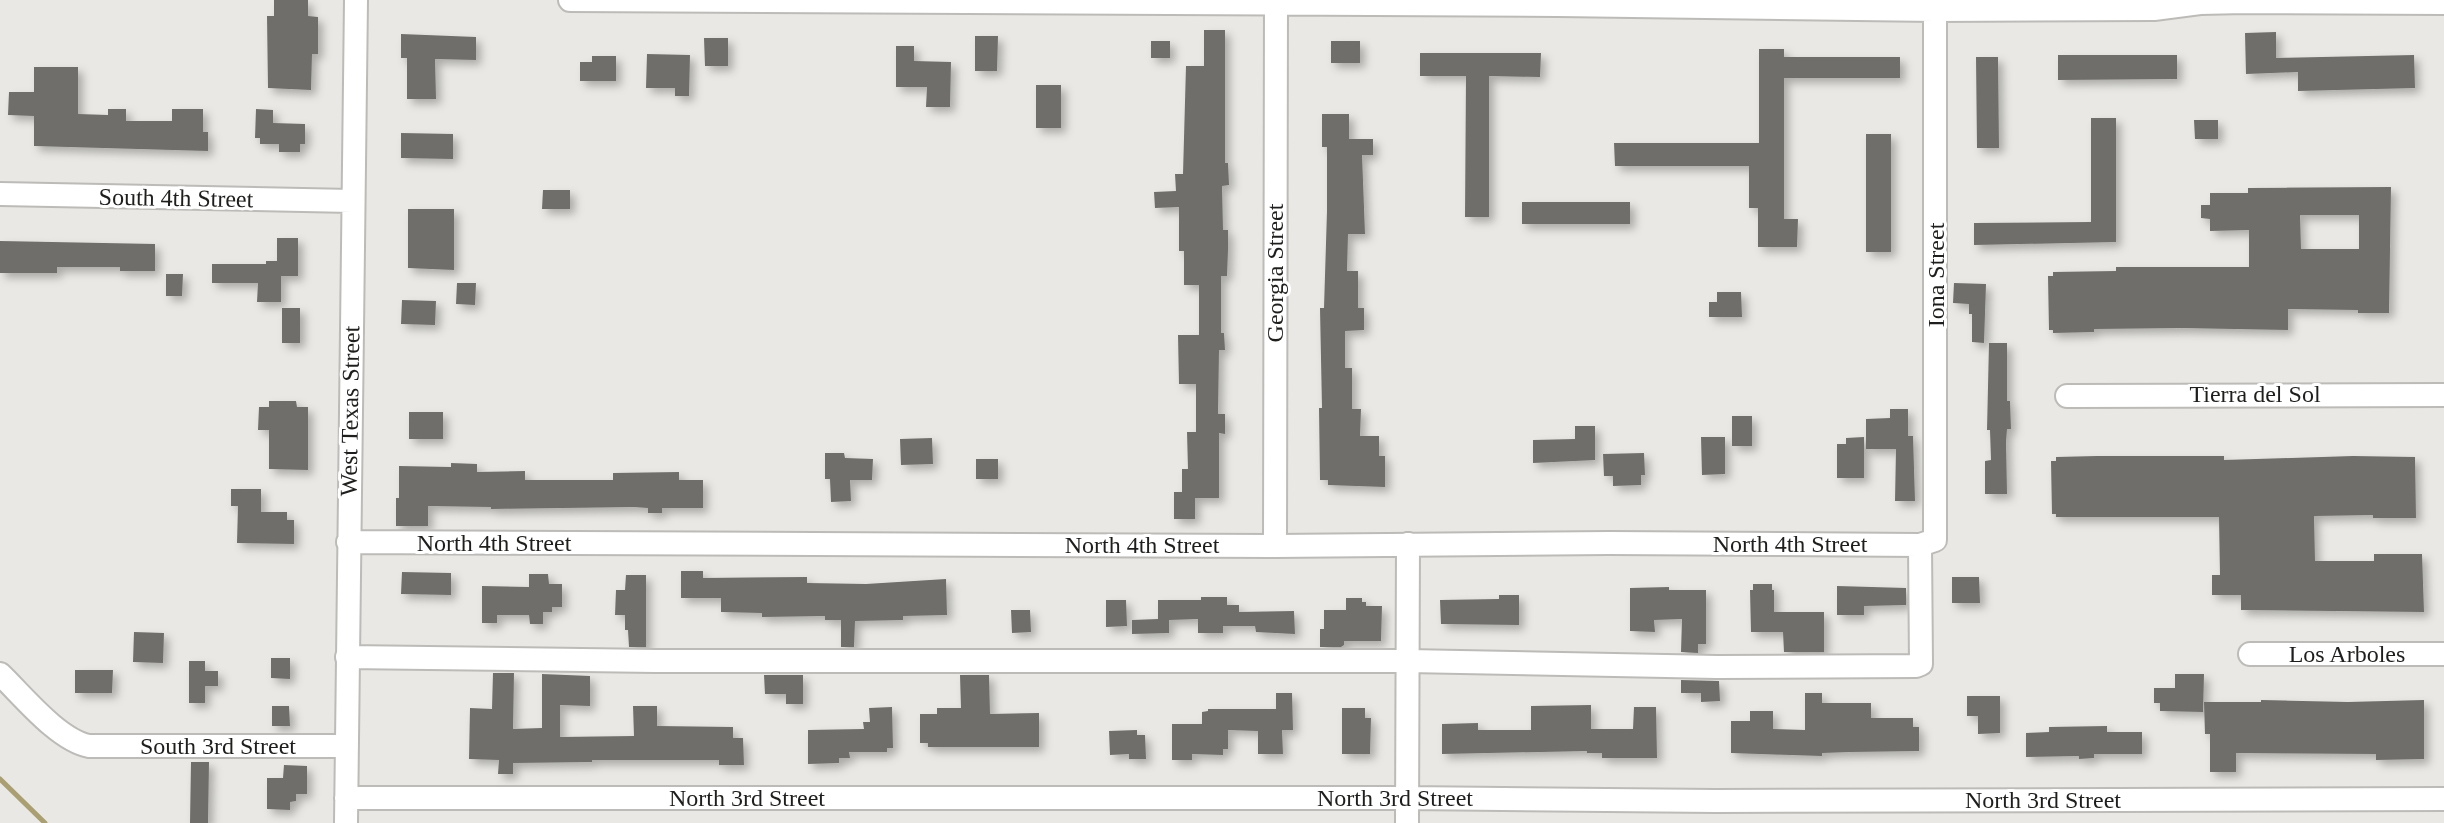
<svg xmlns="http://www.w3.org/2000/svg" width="2444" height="823" viewBox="0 0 2444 823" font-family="'Times New Roman',serif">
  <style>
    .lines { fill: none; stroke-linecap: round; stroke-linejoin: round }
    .stream { stroke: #aa9f72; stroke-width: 5 }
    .building { fill: #6f6e6b; fill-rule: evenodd; filter: url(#shadow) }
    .minor-casing { stroke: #bcbbb8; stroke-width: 26 }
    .minor { stroke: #fff; stroke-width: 22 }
    .labels { text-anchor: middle; stroke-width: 6; stroke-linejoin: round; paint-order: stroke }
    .street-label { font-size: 24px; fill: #1e1e1c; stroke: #fff }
  </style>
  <defs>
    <filter id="shadow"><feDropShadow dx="5" dy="5" stdDeviation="4" flood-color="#0004"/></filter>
  </defs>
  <rect width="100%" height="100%" fill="#e9e8e4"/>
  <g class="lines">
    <path class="stream" d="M0 779 45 823"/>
  </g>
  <path class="building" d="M274 0H308V16L318 17V54H312L311 90 268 88 267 16H274Z
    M1204 30H1225V163H1228L1229 185 1222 186 1223 230H1228V250L1227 276H1221V333H1224L1225 350H1219L1218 414H1225V434L1219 433V498H1195V519H1174V492H1182V469H1188L1187 432H1196V384H1179L1178 335H1199V285H1184V251H1179V207L1155 208 1154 192 1176 191 1175 174H1183L1186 66H1204Z
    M2276 32V58L2414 55 2415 88 2298 91V72L2246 74 2245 33Z
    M401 34 476 37V60L435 59 436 99H407V58H401Z
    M975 36H998L997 71H975Z
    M704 38H728V66H705Z
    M1151 41H1170V58H1151Z
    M1331 41H1360V63H1331Z
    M896 46H914V61L951 62 950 107H926L927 87H896Z
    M1759 49H1784V57H1900V78H1784V219H1798L1797 247H1758V208H1749V166H1615L1614 143H1759Z
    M1420 53H1541L1540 77 1489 76V217H1465L1466 76H1420Z
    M647 54 690 55 689 96H675V88H646Z
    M2058 55H2177V79L2058 80Z
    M592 56H616V81H580V62H592Z
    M1976 57H1998L1999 148H1977Z
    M34 67H78V114L108 115V109H126V121H172V109H203V132H208V151L34 146V116L8 115 9 92H34Z
    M1036 85H1061V128H1036Z
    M256 109 273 110V123L305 124V144H300V152H279V144H260V138H255Z
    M1322 114H1349V139H1373V155H1362L1365 234H1348L1347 271H1358V308H1364V330L1345 331V368H1352V409H1361L1360 436H1379V456H1385V487L1328 485V480H1320L1319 408H1322L1320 308H1324L1327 211V147H1322Z
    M2091 118H2116V242L1974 245V223L2091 222Z
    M2194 120H2218V139H2195Z
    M401 133 453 134V159L401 158Z
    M1866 134H1891V252H1866Z
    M2391 187 2389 313H2358V310L2288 309V330L2182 328 2094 329V332L2053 333V330H2049L2048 276H2053V272L2116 271V267H2249V230L2210 231V219L2201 218V205H2210V193H2248V188ZM2300 215H2359V249H2301Z
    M543 190H570V209H542Z
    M1522 202H1630V224H1522Z
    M408 209H454V270L408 268Z
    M277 238H298V276H281V302H257L258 283H212V264H266V261H277Z
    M0 241 155 244V271H120V267H57V273H0Z
    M166 274H183L182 296H166Z
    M457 283H476L475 305 456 304Z
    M1954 283 1986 284 1984 343 1972 342V314H1969V304L1953 303Z
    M1717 292H1741L1742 317H1709V302H1717Z
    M402 300 436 301 435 325 401 324Z
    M282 308H300V343H282Z
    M1989 343H2007V401H2010L2011 429H2007L2006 442 2007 494H1985V461L1991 460 1990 430H1987Z
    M269 401H296L297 407H308V470L269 469V430H258L259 407H269Z
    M1890 409H1908V436H1913L1915 501H1895L1896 449H1866V419L1890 418Z
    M409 412H443V439H409Z
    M1732 416H1752V446H1732Z
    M1575 426H1595V460L1533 463V440L1575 439Z
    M1701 437H1725V474L1702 475Z
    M1864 437V478H1837V444H1846V438Z
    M932 438 933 464 901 465 900 439Z
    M825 453H844L845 458 873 459 872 480H850L851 501 831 502 830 479H825Z
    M1644 453 1645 475H1641V485L1613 486V476H1604L1603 454Z
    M2097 456H2224V460L2353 456 2415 457 2416 518H2373V515L2314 516 2315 561H2374V554H2422L2424 612 2241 610V595H2212V575H2220L2219 517H2056V514H2052L2051 461H2056V457Z
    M976 459H998V479H976Z
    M451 463 477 464V472L525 471V480H613V473L679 472V480H703V508H662V513H648V508L634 507 491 509V507L428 506V526H396V498H399V466L451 467Z
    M231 489H261V512H287V520H294V544L237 543 238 506H231Z
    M681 571H703V578L807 577V583L866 584 946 579 947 615 903 616V620L855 621 854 647H841V620H825V616L762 617V613L721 612V598H681Z
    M402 572 451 573V595L401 594Z
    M529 574H548L549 584H562V607H552V612H543V624H530L529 615H497V623H482V586L529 587Z
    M626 575H646V647H629L628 630H625V615H615L616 590H625Z
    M1952 577H1979L1980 603H1952Z
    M1753 584H1772V590H1774V612H1824V652H1784L1783 632H1751L1750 590H1753Z
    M1837 586 1906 588V605L1864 606V615H1837Z
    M1669 587V590H1706V644H1698V653L1681 652 1682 619 1654 620 1655 632 1630 631V588Z
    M1499 595H1519V625L1441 624 1440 600 1499 599Z
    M1201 597H1227V605H1239V612L1294 611 1295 634 1256 632 1255 626H1223V633H1198V619L1169 620V633L1132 634V620L1158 619V600H1201Z
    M1346 598H1362V602H1366V606H1382L1381 641H1344V645L1341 647H1320V629H1324V610H1346Z
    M1106 600H1126L1127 626 1106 627Z
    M1011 610H1030L1031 632 1012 633Z
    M134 632 164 633 163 663 133 662Z
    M271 658H290V679L271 678Z
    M189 661H205V671H218V686H205V703H189Z
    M75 670H113L112 693H75Z
    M493 673H514L513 729 542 728V674L590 676V706L560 705V737L634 736 633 706H657V726L733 727V738H743L744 765H719V760H592V762L513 763V774H498L499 760 469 759 470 708 492 709Z
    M2175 674H2204L2203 712 2160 711V703H2154V688H2175Z
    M764 675H803V704H786V694H765Z
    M960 675H989L990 714 1039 713V747H928V743H920V714H937V708H961Z
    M1681 680 1719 681 1720 701 1701 702V693H1681Z
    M1276 693H1292L1293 730H1282L1283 754H1258V731L1228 730V749H1223V755L1192 754V760H1172V724H1202V712L1208 711V709H1276Z
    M1805 693H1822V703H1871V718H1913V727H1919V751L1850 752 1822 753V756L1731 753V721H1750V711H1773V729L1805 730Z
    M1967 696H2000V733L1978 734V716H1967Z
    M2261 700 2348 702 2424 700V759L2376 760V754L2236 753V772H2210V734H2205L2204 702H2261Z
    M1591 705V729H1633L1634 707H1656L1657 758H1602V753H1587V751L1442 754V724L1478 723V730H1531V706Z
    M272 706H289L290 726H272Z
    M892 707 893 748H887V752H849L850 758H839V763L808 764V730L864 729 863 722H870L869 708Z
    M1342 708H1365V718H1371L1370 754H1342Z
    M2107 726V732H2142V754H2094V758L2079 759V756L2026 757V733L2049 732V727Z
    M1137 730V735H1145L1146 759H1129V754L1110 755 1109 731Z
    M191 762H209L208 823H190Z
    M284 765 307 766V794H296V801L290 802V810L267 809V778H283Z"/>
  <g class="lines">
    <defs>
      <path id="minor" d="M570 0 1558 5 1935 10 2154 9 2200 3 2245 2 2444 3
        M0 194 352 201
        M2067 396 2444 395
        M348 542 1275 546 1609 543 1920 545 1935 540V10
        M1275 546 1276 0
        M2250 654H2444
        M347 657 655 661H1408L1717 667 1916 666 1921 664 1920 545
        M0 674C23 696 58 740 89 746H347
        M346 798H1408L1716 801 2444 799
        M346 823 356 0
        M1407 823 1408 544"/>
    </defs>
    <use href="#minor" class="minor-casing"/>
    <use href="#minor" class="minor"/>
  </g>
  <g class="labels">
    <g class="street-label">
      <text transform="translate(176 198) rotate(1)" y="8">South 4th Street</text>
      <text transform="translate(1275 273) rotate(-90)" y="8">Georgia Street</text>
      <text transform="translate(1936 275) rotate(-90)" y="8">Iona Street</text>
      <text x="2255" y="402">Tierra del Sol</text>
      <text transform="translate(350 411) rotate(-89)" y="8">West Texas Street</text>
      <text x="494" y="551">North 4th Street</text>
      <text x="1790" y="552">North 4th Street</text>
      <text x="1142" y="553">North 4th Street</text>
      <text x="2347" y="662">Los Arboles</text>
      <text x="218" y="754">South 3rd Street</text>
      <text x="747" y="806">North 3rd Street</text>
      <text x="1395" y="806">North 3rd Street</text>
      <text x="2043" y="808">North 3rd Street</text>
    </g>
  </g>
</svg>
